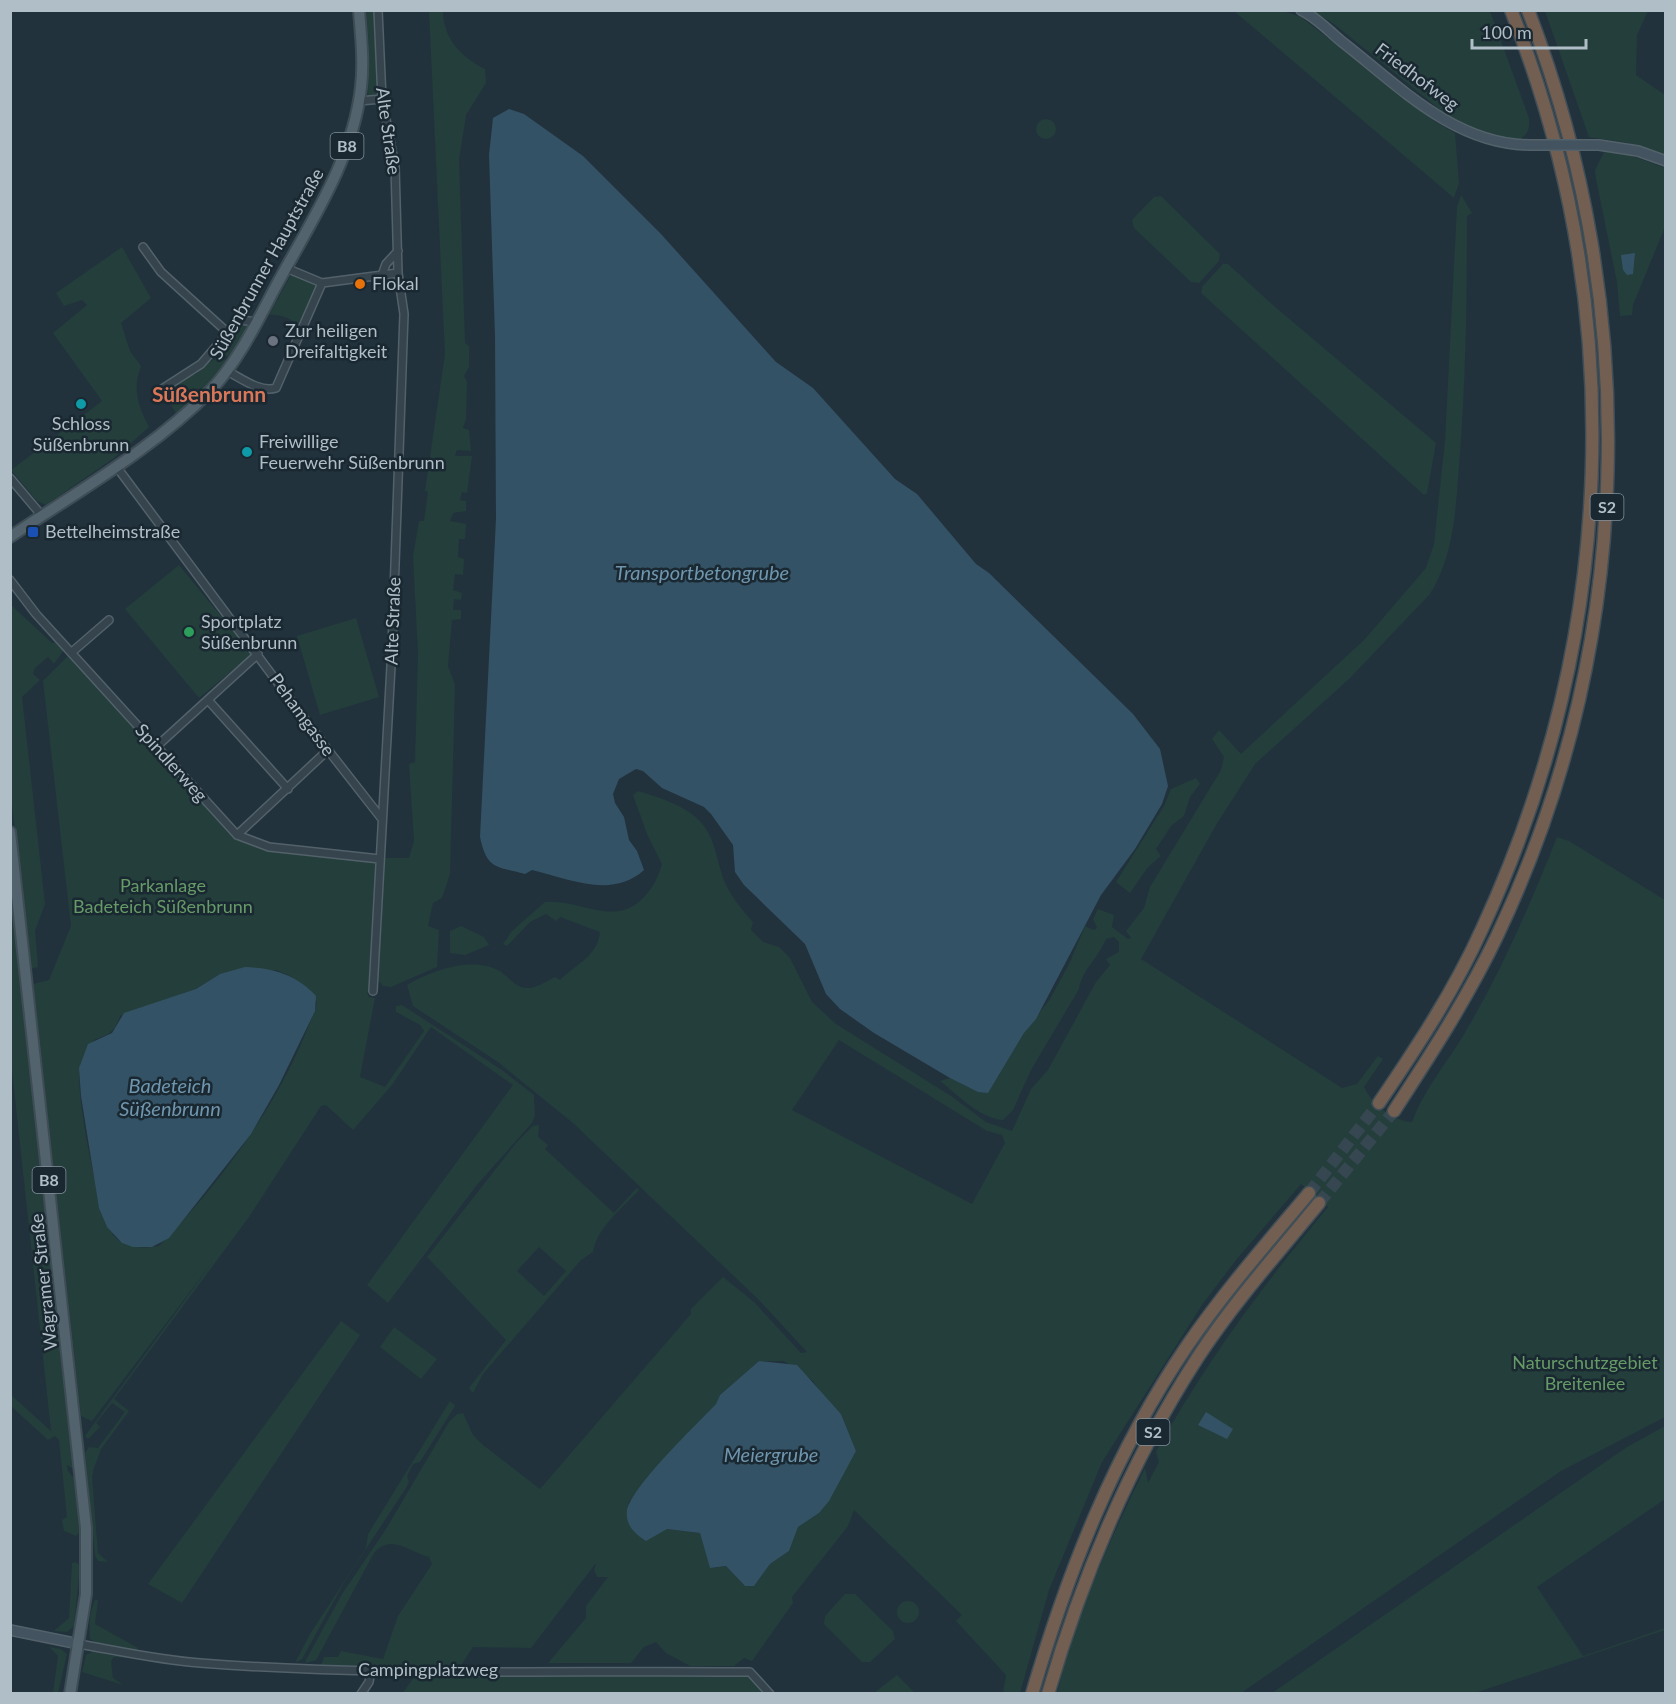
<svg xmlns="http://www.w3.org/2000/svg" width="1676" height="1704" viewBox="0 0 1676 1704" font-family="Lato,sans-serif">
  <style>
    .green { fill: #233e3b; fill-rule: evenodd }
    .water { fill: #345265 }
    .lines { fill: none; stroke-linecap: round; stroke-linejoin: round }
    .highway-tunnel { stroke: #364752; stroke-width: 12; stroke-dasharray: 12 6; stroke-linecap: butt }
    .street-casing { stroke: #53616a; stroke-width: 10 }
    .secondary-casing { stroke: #53616a; stroke-width: 12 }
    .primary-casing { stroke: #3e4d55; stroke-width: 14 }
    .highway-casing { stroke: #404e57; stroke-width: 15 }
    .street { stroke: #35444d; stroke-width: 7 }
    .secondary { stroke: #435460; stroke-width: 9 }
    .primary { stroke: #53636d; stroke-width: 10 }
    .highway { stroke: #735f51; stroke-width: 12 }
    .secondary-bridge-casing { stroke: #53616a; stroke-width: 12; stroke-linecap: butt }
    .secondary-bridge { stroke: #435460; stroke-width: 9 }
    .food-dot { fill: #e8710a; stroke: #1a2831; stroke-width: 2 }
    .worship-dot { fill: #6b7280; stroke: #1a2831; stroke-width: 2 }
    .culture-dot { fill: #0f9aa8; stroke: #1a2831; stroke-width: 2 }
    .transit-dot { fill: #1a4fb4; stroke: #1a2831; stroke-width: 2 }
    .leisure-dot { fill: #2e9e5b; stroke: #1a2831; stroke-width: 2 }
    .labels { text-anchor: middle; stroke-width: 5; stroke-linejoin: round; paint-order: stroke }
    .shield { fill: #1a2831; stroke: #83919b; stroke-width: 1.5 }
    .shield-label { font-size: 16px; font-weight: bold; fill: #b0bec8 }
    .street-label { font-size: 18px; fill: #b0bec8; stroke: #1a2831 }
    .poi-label { font-size: 18px; fill: #b0bec8; stroke: #1a2831; text-anchor: start }
    .park-label { font-size: 18px; fill: #669b67; stroke: #1a2831 }
    .water-label { font-size: 20px; font-style: italic; fill: #6f96ae; stroke: #1a2831 }
    .quarter-label { font-size: 21px; font-weight: bold; fill: #db7759; stroke: #1a2831 }
  </style>
  <rect width="100%" height="100%" fill="#21323d"/>
  <path class="green" d="M366 11H376L378 93 368 98 369 45Z
    M429 11H443C443 38 461 57 485 69L486 83 466 115 459 160 465 343 469 346V367L464 376 467 382 466 419 463 428 469 430 471 451 457 450 455 456H472L467 493 462 492 460 500 466 501V511L453 513 450 521 466 524 465 539H459L458 557 464 559 463 575 455 574 453 590 462 593 461 600 454 599 453 610H461V619L452 620 448 666 455 685 450 874 442 898 433 903 428 926 439 930 437 967 391 987 383 986 378 980 385 858H409L414 841 409 764 415 762 418 654 413 556 419 521H424L428 492 425 491 445 354Z
    M1234 11H1283L1301 17 1434 121 1455 133 1459 183 1454 198Z
    M1313 11H1490L1529 118C1530 129 1528 134 1519 140 1495 138 1476 131 1454 121L1334 24Z
    M1545 11H1648L1637 35 1636 75 1665 95V157L1628 143 1589 137Z
    M1036 129a10 10 0 1 1 20 0a10 10 0 1 1-20 0Z
    M1605 150 1624 153 1665 168V227L1633 305 1632 315 1620 316 1617 282 1596 179 1595 170Z
    M1461 195 1472 213 1467 216C1467 295 1466 374 1460 453 1456 500 1456 553 1430 594L1350 678 1255 764 1216 825 1141 959 1342 1088 1357 1084 1378 1056 1383 1059 1364 1087C1372 1104 1393 1121 1412 1122 1423 1091 1446 1064 1463 1036 1501 972 1530 905 1557 837L1569 841 1665 900V1417L1561 1471 1241 1693H1057C1076 1615 1110 1539 1145 1468L1148 1483 1159 1462 1156 1452C1205 1363 1263 1285 1328 1207L1301 1184 1236 1260 1202 1305 1102 1462 1049 1590 1020 1693H1003L1006 1675 956 1621 962 1615 854 1510 848 1526 792 1597 793 1603 752 1661 744 1658 734 1666H690L666 1653 656 1642 644 1647 631 1663H548L586 1618V1606L608 1577H597L594 1570 596 1563 531 1648 473 1647 460 1667 321 1665 324 1657H338L341 1651 383 1659 398 1616 432 1564 429 1557C409 1552 392 1533 374 1553L316 1660 306 1663V1660L342 1594 386 1529 449 1422 457 1414 463 1413 473 1435 483 1445 540 1489 691 1314V1309L723 1277 754 1302 801 1353 807 1352 759 1300 573 1123 498 1062 413 1006 407 985C432 970 475 955 501 972 510 978 516 989 529 988 537 988 547 981 555 977L560 980C575 965 598 956 600 932L560 917 556 921 546 914 530 922 507 946 503 944 512 931 545 902C581 899 616 929 645 896 654 886 658 877 662 864L647 834 633 795 638 791C657 797 678 803 693 815 717 833 715 860 726 885 733 899 742 910 753 922L751 930 763 942 779 947 790 958 812 1002 836 1024 951 1096 986 1122 1012 1131 1031 1089 1048 1070 1096 982 1110 965 1106 959 1119 952V942L1114 937 1106 939C1099 957 1082 970 1079 989L1031 1070 1013 1110 1003 1120C979 1118 958 1095 940 1081L950 1078 978 1092 992 1086 1024 1033 1050 999 1070 962 1085 926 1094 930 1097 928 1093 919 1098 909 1114 915 1112 927 1128 939 1131 938 1126 931 1144 908 1150 887 1221 770 1224 757 1212 739 1219 730 1241 754 1365 639 1426 568 1434 544 1445 441 1457 207ZM839 1040 987 1131 1002 1135 1005 1143 972 1204 792 1110ZM759 1361H784L813 1381 820 1392 841 1414 856 1451 819 1513 798 1527 789 1551 770 1564 754 1586H745L726 1566 711 1568 700 1533 667 1529 628 1503 671 1451 717 1404 720 1395Z
    M1161 196 1220 254 1219 261 1199 283 1191 282 1134 228 1132 220 1154 197Z
    M122 247 151 298 121 323 130 351 141 366C132 390 138 405 149 427L114 458 46 505 37 501 11 470 102 401 53 333 87 305 82 300 64 306 56 293Z
    M1223 264H1228L1274 306 1436 443 1427 493 1424 495 1201 293 1202 287Z
    M292 273 317 284 299 327C292 318 279 314 269 315Z
    M242 323 248 324V326L231 356 210 357Z
    M218 358 227 360 206 387 176 413 165 395 168 387 190 372 195 375 209 362Z
    M179 565 252 654 199 698 125 609Z
    M10 604 52 643 57 642 64 650 54 664 48 657 35 668 33 674 40 680 22 697 45 904 35 931 38 967 31 969 10 788Z
    M356 618 379 697 320 715 297 636Z
    M72 652 237 835 269 847 380 859 373 991 367 992 369 997 375 998 360 1077 385 1087 424 1031 420 1025 396 1012V1006L402 1005 502 1070 534 1095 535 1115 532 1123 476 1186 388 1303 367 1285 513 1085 431 1027 392 1085 353 1130 326 1105 321 1106 249 1217 114 1399 129 1411 101 1449 94 1468 92 1477 98 1553 108 1562 98 1561 95 1555 85 1453 89 1447 98 1448 125 1412 112 1403 96 1423 100 1427 88 1439 85 1436 215 1259 92 1421 81 1416 33 984 49 980 71 926 43 681ZM276 970C294 977 308 985 317 1003 286 1095 226 1177 159 1246 144 1249 127 1248 115 1237 100 1222 74 1089 80 1067 82 1058 90 1048 95 1039 111 1035 115 1030 120 1016L196 989 220 974Z
    M1196 778 1200 784 1190 797 1184 816 1171 826 1156 849 1161 856 1148 867 1130 893 1116 882 1164 806 1171 789Z
    M10 876 75 1470 67 1465 68 1471 77 1482 80 1532 76 1536 64 1531 62 1520 67 1517 59 1440 55 1436 48 1440 11 1406V1395L51 1431 11 1061Z
    M461 926 484 937 489 945 465 955 450 953V931Z
    M539 1125 538 1137 548 1145 545 1149 614 1213 634 1191 637 1188 639 1190C623 1207 596 1229 593 1252L581 1260 483 1374 473 1393 469 1388 506 1340 427 1257 516 1143 533 1126ZM539 1247 566 1271 544 1296 517 1271Z
    M341 1321 360 1335 182 1603 148 1584Z
    M394 1327 437 1359 421 1379 380 1347Z
    M450 1401 455 1406 420 1462 413 1464 407 1476 409 1482 406 1488 345 1581 302 1659 295 1663 310 1634 366 1548 368 1534Z
    M1665 1426V1499L1537 1587 1583 1656 1665 1628V1630L1475 1693H1272L1627 1447Z
    M76 1562 80 1566 74 1626 67 1632 54 1631 69 1618 72 1563Z
    M845 1594H855L893 1631 895 1639 870 1662H862L824 1624 825 1616Z
    M95 1600H98L95 1624 138 1648 136 1651 97 1643 90 1639C89 1626 89 1613 95 1600Z
    M897 1612a11 11 0 1 1 22 0a11 11 0 1 1-22 0Z
    M49 1647 61 1649 67 1654 58 1693H53L58 1656Z
    M94 1651 133 1658 114 1657 111 1661 113 1678 123 1685 82 1672 86 1655Z
    M417 1673H453L451 1676 511 1673 749 1676 766 1693 402 1694Z
    M897 1675 915 1693H874Z"/>
  <path class="water" d="M509 109 524 114 583 156 661 234 776 362 813 388 895 479 917 494 976 564 989 573 1133 714 1160 749 1168 786 1162 804 1135 849 1101 895 1036 1019 1024 1033 988 1093 978 1092 950 1078 874 1033 840 1009 826 994 805 944 744 885 735 872 733 845 711 814 704 807 662 788 643 771 636 769 619 779 613 794 615 803 624 817 629 840 637 851 644 870C612 899 570 879 532 870L525 874C496 866 487 870 480 837L496 519 495 336 489 155 493 118Z
    M1635 253 1633 274 1627 275 1623 270 1621 255Z
    M245 967C273 968 297 975 316 996L315 1011 279 1085 251 1134 169 1238 152 1247H133L122 1243 107 1227 99 1208 81 1096 79 1068 88 1044 112 1033 124 1013 196 989 220 974Z
    M759 1361 797 1365 841 1414 856 1451 829 1501 819 1513 798 1527 789 1551 770 1564 754 1586H745L726 1566 710 1568 700 1533 667 1529 646 1541C635 1534 625 1525 627 1511 630 1488 698 1423 716 1404L720 1395Z
    M1206 1412 1233 1429 1227 1439 1198 1425Z"/>
  <g class="lines">
    <path class="highway-tunnel" d="M1309 1193 1379 1103
      M1319 1203 1394 1111"/>
    <defs>
      <path id="street" d="M359 101 382 99
        M143 247 161 272 227 332
        M286 268 322 283 398 273
        M382 275 386 264 398 251
        M227 371C241 378 260 393 276 388L322 283
        M159 391 201 364 239 320 257 322
        M116 466 328 750 382 819
        M10 478 43 517
        M10 580 36 614 237 835 269 847 380 859
        M72 652 109 620
        M208 700 288 789
        M156 747 258 654
        M237 835 328 750
        M373 991 392 648 404 314 398 273 395 166 382 99 378 10
        M79 1644C119 1651 159 1660 200 1663 382 1677 567 1670 750 1672L770 1694
        M361 1694 369 1682 371 1670"/>
      <path id="secondary" d="M1301 10C1316 17 1329 31 1341 41 1398 85 1453 144 1529 145
        M1599 145 1638 151 1666 161
        M10 1630 79 1644"/>
      <path id="primary" d="M10 537C78 491 153 449 211 390 239 360 257 322 276 286 310 223 353 160 361 87 364 62 361 36 359 10
        M10 832 86 1528V1594L70 1694"/>
      <path id="highway" d="M1379 1103C1417 1047 1454 991 1482 929 1617 637 1630 311 1511 10
        M1394 1111C1431 1054 1468 997 1497 936 1635 645 1643 310 1528 10
        M1032 1694C1068 1571 1115 1452 1187 1346 1224 1292 1267 1243 1309 1193
        M1048 1694C1083 1574 1130 1462 1198 1357 1234 1302 1278 1253 1319 1203"/>
    </defs>
    <use href="#street" class="street-casing"/>
    <use href="#secondary" class="secondary-casing"/>
    <use href="#primary" class="primary-casing"/>
    <use href="#highway" class="highway-casing"/>
    <use href="#street" class="street"/>
    <use href="#secondary" class="secondary"/>
    <use href="#primary" class="primary"/>
    <use href="#highway" class="highway"/>
    <defs>
      <path id="secondary-bridge" d="M1529 145H1599"/>
    </defs>
    <use href="#secondary-bridge" class="secondary-bridge-casing"/>
    <use href="#secondary-bridge" class="secondary-bridge"/>
  </g>
  <circle class="food-dot" cx="360" cy="284" r="6"/>
  <circle class="worship-dot" cx="273" cy="341" r="6"/>
  <g class="culture-dot">
    <circle cx="81" cy="404" r="6"/>
    <circle cx="247" cy="452" r="6"/>
  </g>
  <rect class="transit-dot" x="27" y="526" width="12" height="12" rx="3"/>
  <circle class="leisure-dot" cx="189" cy="632" r="6"/>
  <g class="labels">
    <g class="shield">
      <rect x="330.5" y="133" width="33" height="26" rx="4.5"/>
      <rect x="1590.5" y="494" width="33" height="26" rx="4.5"/>
      <rect x="32.5" y="1167" width="33" height="26" rx="4.5"/>
      <rect x="1136.5" y="1419" width="33" height="26" rx="4.5"/>
    </g>
    <g class="shield-label">
      <text x="347" y="152">B8</text>
      <text x="1607" y="513">S2</text>
      <text x="49" y="1186">B8</text>
      <text x="1153" y="1438">S2</text>
    </g>
    <g class="street-label">
      <text transform="translate(1417 77) rotate(37)" y="6">Friedhofweg</text>
      <text transform="translate(388 131) rotate(82)" y="6">Alte Straße</text>
      <text transform="translate(267 264) rotate(-61)" y="6">Süßenbrunner Hauptstraße</text>
      <text transform="translate(393 621) rotate(-88)" y="6">Alte Straße</text>
      <text transform="translate(302 715) rotate(54)" y="6">Pehamgasse</text>
      <text transform="translate(171 763) rotate(48)" y="6">Spindlerweg</text>
      <text transform="translate(44 1282) rotate(-96)" y="6">Wagramer Straße</text>
      <text x="428" y="1676">Campingplatzweg</text>
    </g>
    <g class="poi-label">
      <text x="372" y="290">Flokal</text>
      <text x="285" y="337">Zur heiligen<tspan x="285" dy="21">Dreifaltigkeit</tspan></text>
      <text x="81" y="430" text-anchor="middle">Schloss<tspan x="81" dy="21">Süßenbrunn</tspan></text>
      <text x="259" y="448">Freiwillige<tspan x="259" dy="21">Feuerwehr Süßenbrunn</tspan></text>
      <text x="45" y="538">Bettelheimstraße</text>
      <text x="201" y="628">Sportplatz<tspan x="201" dy="21">Süßenbrunn</tspan></text>
    </g>
    <g class="park-label">
      <text x="163" y="892">Parkanlage<tspan x="163" dy="21">Badeteich Süßenbrunn</tspan></text>
      <text x="1585" y="1369">Naturschutzgebiet<tspan x="1585" dy="21">Breitenlee</tspan></text>
    </g>
    <g class="water-label">
      <text x="702" y="580">Transportbetongrube</text>
      <text x="170" y="1093">Badeteich<tspan x="170" dy="23">Süßenbrunn</tspan></text>
      <text x="771" y="1462">Meiergrube</text>
    </g>
    <g class="quarter-label">
      <text x="209" y="402">Süßenbrunn</text>
    </g>
  </g>
  <rect width="1676" height="1704" fill="none" stroke="#b0bec8" stroke-width="24"/>
  <path d="M1472 39v9h114v-9" fill="none" stroke="#b0bec8" stroke-width="3"/>
  <text x="1481" y="39" font-size="18" fill="#b0bec8" stroke="#1a2831" stroke-width="4.5" paint-order="stroke">100 m</text>
</svg>
